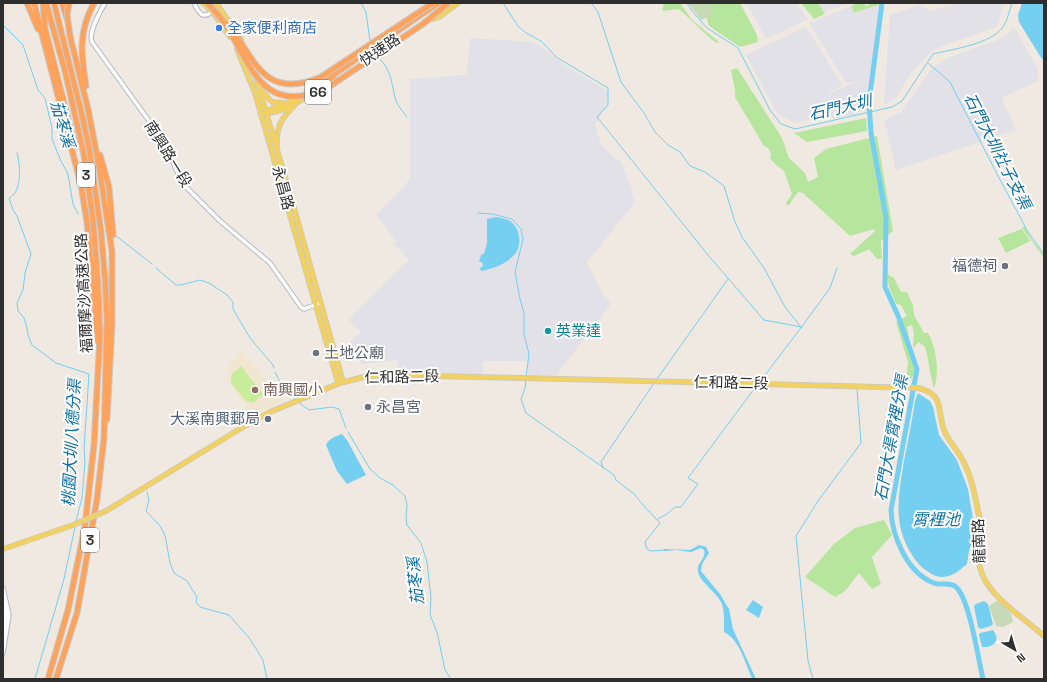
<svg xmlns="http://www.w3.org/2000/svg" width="1047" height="682" viewBox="0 0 1047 682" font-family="'Space Grotesk','Noto Sans TC',sans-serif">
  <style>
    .industrial { fill: #e3e1e8 }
    .education { fill: #f0e6d1 }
    .green { fill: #b6e59e }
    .cemetery { fill: #c8d9b8 }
    .pitch { fill: #c9ec9a }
    .water { fill: #75cff0 }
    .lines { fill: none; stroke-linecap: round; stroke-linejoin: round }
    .stream { stroke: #75cff0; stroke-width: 1 }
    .river { stroke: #75cff0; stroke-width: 5 }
    .minor-casing { stroke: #b4b7c1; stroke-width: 5.5 }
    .major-casing { stroke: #c9c9c9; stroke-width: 6 }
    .highway-casing { stroke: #c9c9c9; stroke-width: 7 }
    .minor { stroke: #fff; stroke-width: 3.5 }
    .major { stroke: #f2d163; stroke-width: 4.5 }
    .highway { stroke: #ffa35c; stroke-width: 5 }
    .major-bridge-casing { stroke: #c9c9c9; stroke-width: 6; stroke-linecap: butt }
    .highway-bridge-casing { stroke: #c9c9c9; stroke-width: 7; stroke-linecap: butt }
    .major-bridge { stroke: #f2d163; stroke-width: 4.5 }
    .highway-bridge { stroke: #ffa35c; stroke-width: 5 }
    .shop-dot { fill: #3f7fe0; stroke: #fff; stroke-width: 1.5 }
    .worship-dot { fill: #6b7280; stroke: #fff; stroke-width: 1.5 }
    .culture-dot { fill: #0f9aa8; stroke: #fff; stroke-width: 1.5 }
    .education-dot { fill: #8d6e63; stroke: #fff; stroke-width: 1.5 }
    .service-dot { fill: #5c6f8a; stroke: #fff; stroke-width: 1.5 }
    .labels { text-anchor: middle; stroke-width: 4; stroke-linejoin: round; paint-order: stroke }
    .shield { fill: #fff; stroke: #6d6d6d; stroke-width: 1 }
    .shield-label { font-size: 14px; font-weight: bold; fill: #2e2e2e }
    .shop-label { font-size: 15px; fill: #366cbe; stroke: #fff; text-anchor: start }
    .street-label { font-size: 15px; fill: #2e2e2e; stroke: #fff }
    .worship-label { font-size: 15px; fill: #5b616d; stroke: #fff; text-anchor: start }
    .culture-label { font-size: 15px; fill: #0d838f; stroke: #fff; text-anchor: start }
    .education-label { font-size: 15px; fill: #785e54; stroke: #fff; text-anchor: start }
    .service-label { font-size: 15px; fill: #4e5e75; stroke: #fff; text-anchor: end }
    .water-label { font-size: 16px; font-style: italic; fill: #0d6fa3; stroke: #fff }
  </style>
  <rect width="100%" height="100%" fill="#efe9e1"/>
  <path class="industrial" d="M747 3H795L808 19 766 39Z
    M818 3H849L824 12Z
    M960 3H1004L997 27 934 49 911 73 895 99 884 104 890 15 921 4 929 11Z
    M881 4 871 76 847 84 809 23 851 6 854 14Z
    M806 27 842 85 822 96 824 101 822 96 871 76 868 102 869 112H864L863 106 856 107 858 114 833 119 830 115 795 123 777 113 746 55Z
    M1014 27 1038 69V81L1001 98 1016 130 896 170 884 120 901 112 930 71 945 59 1004 38Z
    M470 38 531 42 542 47 567 67 609 92 605 108 595 125 601 144 612 156 621 161 628 179 635 202 587 262 603 295 611 302 609 307 556 375 528 376V361H483V375L398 373V360L362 364 356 355 342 359 340 353 361 331 348 320 409 260 394 244 396 241 376 215 410 179V79L467 75Z"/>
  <path class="education" d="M242 350 284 401 253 416 226 378 229 365Z"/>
  <path class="green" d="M664 3H680L692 20 719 42 717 43 711 39 679 9 662 11Z
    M702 3H740L757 35 758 42 740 47 709 26Z
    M801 3H818L825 14 814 19Z
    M858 3H862L867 6 870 3H881V4L854 13 851 6Z
    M737 68 782 138 789 158 805 173 808 182 818 177 814 158 826 149 877 136 893 231 881 241 882 259H877L869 249 854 256 850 254 875 231 874 229 850 236 803 193 798 192 788 206 786 203 792 194 784 171 775 164 770 158 771 153 768 148 764 146 735 97V90L731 70Z
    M866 118 867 131 807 142 794 133Z
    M1025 226 1030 237 1044 255V258L1022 228Z
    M1022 229 1030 241 1006 253 998 238Z
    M887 274 894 278 901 292H907L913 305 914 315 924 333H928C936 347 940 373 934 388 930 376 929 360 925 347L919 342 913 348 914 334 912 325 907 327 915 372 911 379 906 381 908 362 896 322 907 316 901 305 896 304 889 287Z
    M884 520 892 535 872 557 881 584 872 589 859 573 845 591 835 597 805 577 834 544 855 528Z"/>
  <path class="cemetery" d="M688 3H711V15L701 20Z
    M998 600C1007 606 1012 612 1013 622L1003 627 996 626 989 606Z"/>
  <path class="pitch" d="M241 366 264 395 261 397 260 396 254 403 246 401 231 383V375L236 370 239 369V368Z"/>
  <path class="water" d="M1022 3H1044V61L1040 56 1019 22 1018 15Z
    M496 217C499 218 503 218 506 219 520 224 524 246 513 256 504 265 494 268 482 271L479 269 483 266 482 262H479L481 255 484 254 487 243V219Z
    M918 393 930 401 933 407 939 435 957 460 968 489 975 531 969 551 967 564C955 575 942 583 927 571 918 565 913 557 908 548 893 520 899 491 904 461 908 441 912 421 915 401Z
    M342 434 347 440 366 475 347 484 337 471 326 445C328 439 336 436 342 434Z
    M699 545 706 547 709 553 702 564 701 571 720 594 729 609 733 629 756 679H753L751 676C745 662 739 639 724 632 724 623 725 610 721 602 716 592 700 582 698 572 696 563 707 558 704 550L701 548 691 552 677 550 664 551V549L690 550Z
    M753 600 763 607 759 618 746 610Z
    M984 601 988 604 993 624 991 626 981 629 978 627 974 606 976 604Z
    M993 630C1001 640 994 648 982 647L979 635 980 633Z"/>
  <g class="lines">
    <path class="stream" d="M361 3 366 12 370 41
      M503 3 518 26 526 33 541 41 556 57 608 88V105L597 117 708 255 764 320 802 327
      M591 3 598 12 621 82 644 113 655 132 668 145 680 152 690 166 705 172 724 186 735 222 742 237 764 268 785 307 801 327
      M687 3 692 11 707 28 738 48 770 110 781 124 795 129 892 107 902 101 933 54C953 49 991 44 1003 27 1008 20 1009 11 1012 3
      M3 25 23 45 38 90 45 98 52 128V139L60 159 68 174 73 204 78 214
      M380 59C393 73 391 84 396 101 398 106 403 112 407 117
      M928 63 950 82 997 174 1028 232 1044 254
      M17 153C20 164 21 181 16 191 15 194 12 196 9 198L13 210 17 216 31 254 25 273 23 290 17 303 18 311 24 318 27 328 28 335 32 345 56 363 89 374 84 449 85 462 82 498 76 521
      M478 213 492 214 512 219 521 229 523 239 515 272 520 299 524 313V334L529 354 526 377
      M115 235 152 264
      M156 268 176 285H181L200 280 209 283 227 295 233 302V309L250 338 273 365 274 368
      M275 372 281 384 295 399
      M657 379 728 279
      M526 380 525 388 521 399 526 413 614 475 616 480 634 494 644 506 660 523 645 542 647 549 651 551 664 550
      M759 383 803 325 830 288 837 268
      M298 402 309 410 332 407 339 409 346 428
      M348 432 370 469 380 478 393 485 405 496 407 505 406 518 407 525 421 543 427 562 431 598 430 615 437 632 445 670 451 679
      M603 468 601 462 654 383
      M147 492 149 500 146 511 160 526 165 535 170 563 174 573 187 581 197 597 196 602 200 607 229 615 250 639 263 660 267 679
      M658 519 667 514 675 507H681L698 484 688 478 757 385
      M35 679 64 579 75 527
      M813 679 808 661 796 536 818 501 861 443 857 389"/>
    <path class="river" d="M882 3 869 102 871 133 886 217 885 287 899 318 917 369 891 510C892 536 907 573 934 583 941 586 951 581 957 588 970 602 978 658 983 679"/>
    <defs>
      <path id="minor" d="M105 3C100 12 88 32 92 42L165 143 179 176 186 187 220 221 270 263 301 307 304 309 318 304
        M194 3C199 13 202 20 213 11
        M3 588 9 615 3 653
        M3 600 6 613 3 638"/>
      <path id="major" d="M203 3 214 14 230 37
        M216 3 241 39
        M427 21 439 17 458 3
        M237 49 255 93 338 383
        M250 57 292 201 343 382
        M261 90 272 102 283 103
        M265 113C281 113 296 104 309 95
        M266 113 271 109 288 103 300 96
        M277 145C276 127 282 117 294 106
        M106 511 243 427 270 412 340 383 364 377 388 375 522 378 918 388C945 394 937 411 944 430 948 441 957 449 962 459 971 474 975 494 978 511 980 517 981 523 981 529 980 546 975 557 982 574 991 598 1025 619 1044 636
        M3 549 73 525"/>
      <path id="highway" d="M27 3 38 29
        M34 3 81 185 87 222 98 341
        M43 3 45 28 74 142
        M46 3 65 71 84 155 93 220 98 285 100 335 94 445 85 526 68 610 48 679
        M54 3 81 111 89 147 101 231 105 279 107 320 104 438 97 499 77 613 56 679
        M62 3 67 19
        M70 36 88 109 99 166 112 252V325L107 419
        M86 86C81 55 78 32 94 3
        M321 87 334 79
        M307 92 336 73 438 3
        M100 155 109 187 113 235"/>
    </defs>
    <use href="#minor" class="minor-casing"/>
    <use href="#major" class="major-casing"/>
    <use href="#highway" class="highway-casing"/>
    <use href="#minor" class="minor"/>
    <use href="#major" class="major"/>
    <use href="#highway" class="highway"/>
    <defs>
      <path id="major-bridge" d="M73 525 106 511"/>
      <path id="highway-bridge" d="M69 3 67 15 70 36
        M207 3C216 12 224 21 230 32 254 74 268 115 327 88L423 24 448 3
        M228 23C255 60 264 101 321 77L433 3"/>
    </defs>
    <use href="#major-bridge" class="major-bridge-casing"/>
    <use href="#highway-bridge" class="highway-bridge-casing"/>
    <use href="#major-bridge" class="major-bridge"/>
    <use href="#highway-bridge" class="highway-bridge"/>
  </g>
  <circle class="shop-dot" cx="219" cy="28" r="4"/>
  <g class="worship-dot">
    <circle cx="1005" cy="266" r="4"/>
    <circle cx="316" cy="353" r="4"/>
    <circle cx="368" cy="407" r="4"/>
  </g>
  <circle class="culture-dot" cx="548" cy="331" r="4"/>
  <circle class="education-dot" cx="255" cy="390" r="4"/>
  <circle class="service-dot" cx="268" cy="419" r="4"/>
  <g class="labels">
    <g class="shield">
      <rect x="305" y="80" width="26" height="24" rx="3"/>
      <rect x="77" y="163" width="18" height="24" rx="3"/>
      <rect x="81" y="528" width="18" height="24" rx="3"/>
    </g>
    <g class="shield-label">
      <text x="318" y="97">66</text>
      <text x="86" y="180">3</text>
      <text x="90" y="545">3</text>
    </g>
    <g class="shop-label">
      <text x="227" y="33">全家便利商店</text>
    </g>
    <g class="street-label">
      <text transform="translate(380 50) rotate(-34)" y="5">快速路</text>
      <text transform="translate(168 154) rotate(58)" y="5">南興路一段</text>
      <text transform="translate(283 188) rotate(75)" y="5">永昌路</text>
      <text transform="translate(84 293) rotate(-93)" y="5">福爾摩沙高速公路</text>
      <text transform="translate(402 377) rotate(-1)" y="5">仁和路二段</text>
      <text transform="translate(731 383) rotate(1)" y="5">仁和路二段</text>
      <text transform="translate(979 541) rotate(-92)" y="5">龍南路</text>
    </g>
    <g class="worship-label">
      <text x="997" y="271" text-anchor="end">福德祠</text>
      <text x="324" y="358">土地公廟</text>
      <text x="376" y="412">永昌宮</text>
    </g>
    <g class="culture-label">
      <text x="556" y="336">英業達</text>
    </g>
    <g class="education-label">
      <text x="263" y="395">南興國小</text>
    </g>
    <g class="service-label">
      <text x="260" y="424">大溪南興郵局</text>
    </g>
    <g class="water-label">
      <text transform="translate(840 107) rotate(-13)" y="6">石門大圳</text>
      <text transform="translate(63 124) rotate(74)" y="6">茄苳溪</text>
      <text transform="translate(998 151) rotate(63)" y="6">石門大圳社子支渠</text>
      <text transform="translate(891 438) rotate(-80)" y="6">石門大渠霄裡分渠</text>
      <text transform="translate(71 443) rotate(-87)" y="6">桃園大圳八德分渠</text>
      <text x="936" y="525">霄裡池</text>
      <text transform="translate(415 581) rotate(-96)" y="6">茄苳溪</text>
    </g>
  </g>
  <rect width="1047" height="682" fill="none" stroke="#2e2e2e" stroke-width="8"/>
  <g transform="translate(1015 650) rotate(142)" stroke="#ffffff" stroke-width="3" paint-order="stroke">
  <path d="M0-3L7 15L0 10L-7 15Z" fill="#2e2e2e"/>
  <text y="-6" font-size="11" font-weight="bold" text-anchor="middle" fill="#2e2e2e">N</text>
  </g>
</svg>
